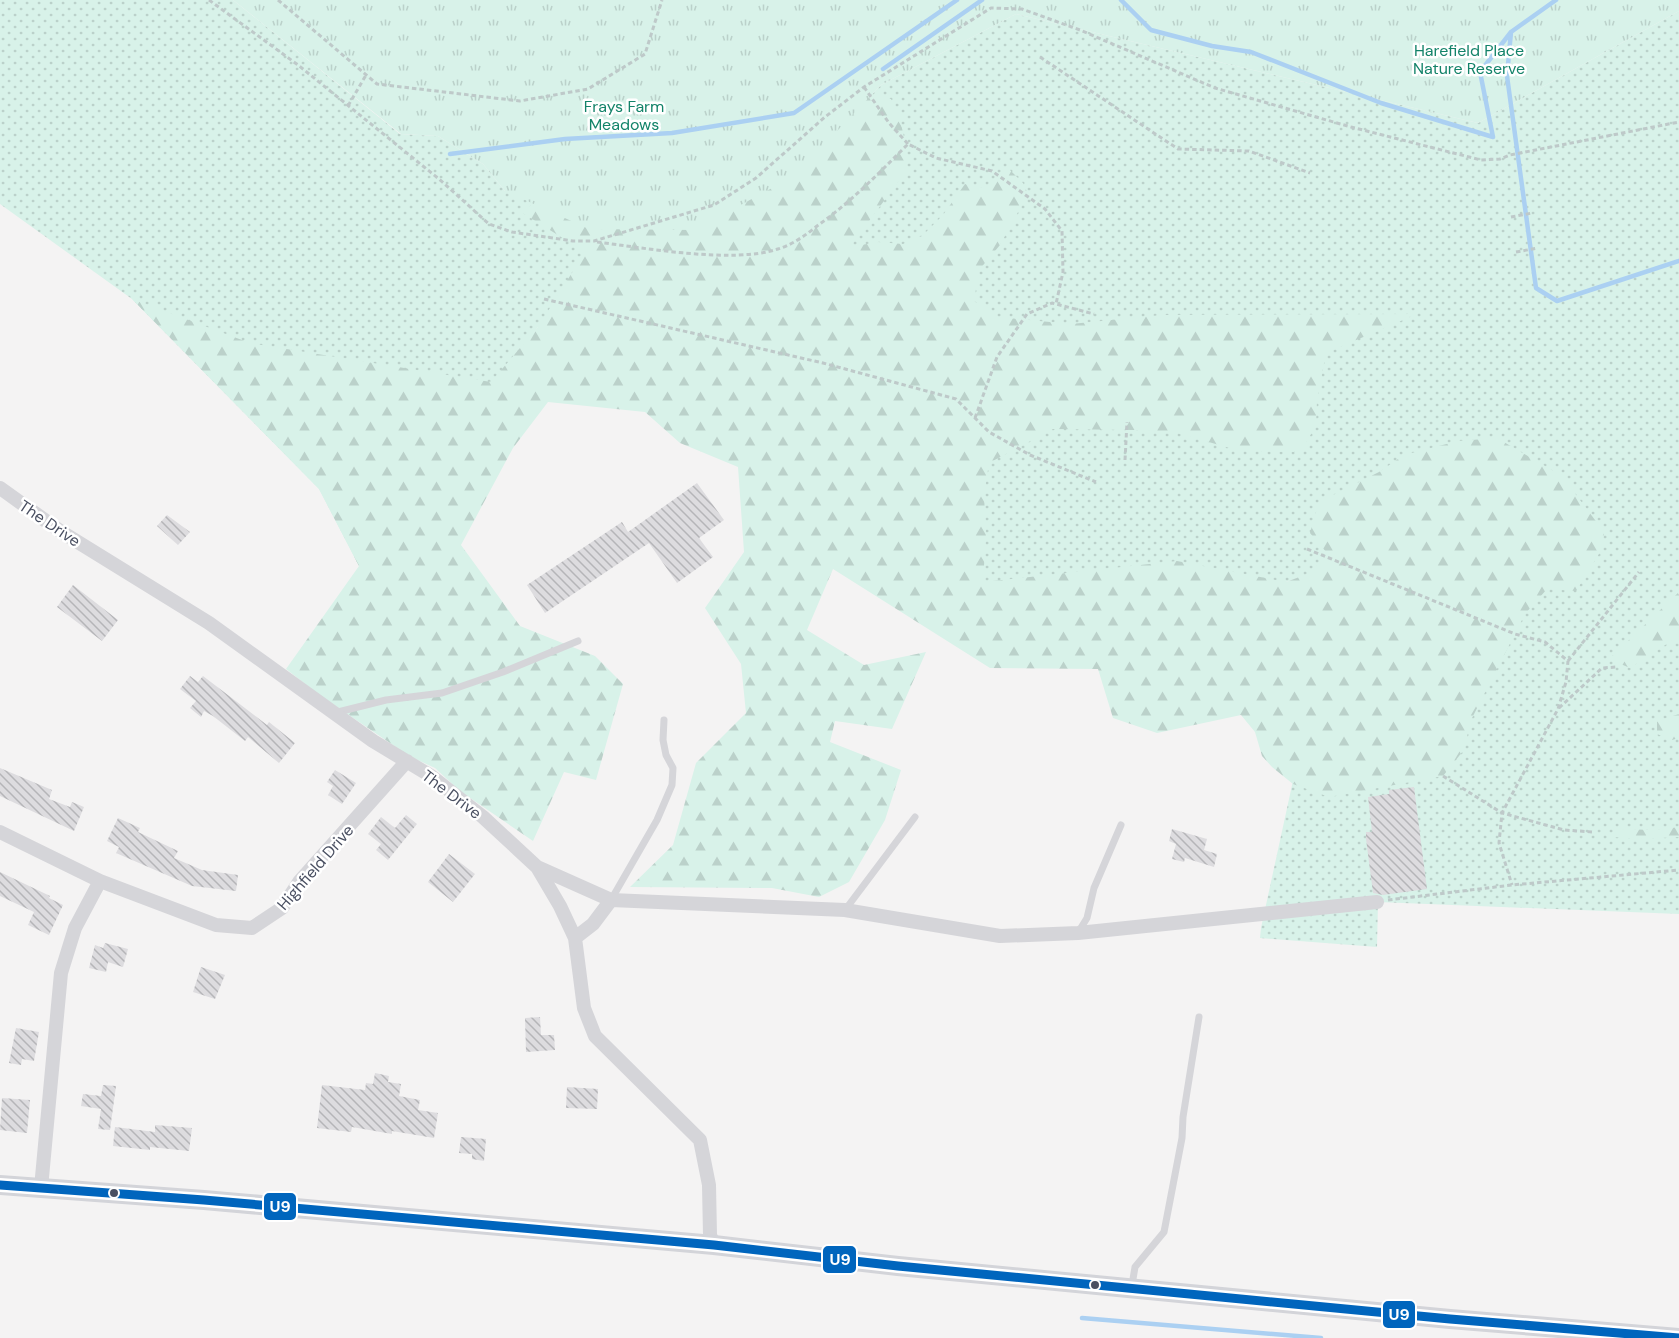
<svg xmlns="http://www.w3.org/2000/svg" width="1679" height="1338" viewBox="0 0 1679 1338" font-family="'DM Sans',sans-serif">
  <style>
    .grass { fill: url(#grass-dots) }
    .forest { fill: url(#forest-firs) }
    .park { fill: url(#park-tufts) }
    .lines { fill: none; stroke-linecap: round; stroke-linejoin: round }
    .stream { stroke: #abd0f2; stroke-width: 4.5 }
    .building { fill: url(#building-back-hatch) }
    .path { stroke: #bec9c9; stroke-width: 3; stroke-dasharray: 4.5 3; stroke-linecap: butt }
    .lane { stroke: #d5d5d9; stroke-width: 7 }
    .street { stroke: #d5d5d9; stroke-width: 14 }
    .secondary { stroke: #d3d4d9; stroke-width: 20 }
    .bus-1-casing { stroke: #fff; stroke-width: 14 }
    .bus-1 { stroke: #0065bd; stroke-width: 9 }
    .bus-dot { fill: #494f61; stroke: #fff; stroke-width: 2 }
    .labels { text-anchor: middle; stroke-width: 5; stroke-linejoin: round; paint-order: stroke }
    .park-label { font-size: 16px; fill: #138369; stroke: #fff }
    .street-label { font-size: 16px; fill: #494f61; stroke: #fff }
    .line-badge { stroke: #fff; stroke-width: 2 }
    .badge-label { font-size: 16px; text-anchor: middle; font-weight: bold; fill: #fff }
  </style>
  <defs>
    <pattern id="grass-dots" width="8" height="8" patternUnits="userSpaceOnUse" patternTransform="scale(1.5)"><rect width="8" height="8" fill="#d8f2e9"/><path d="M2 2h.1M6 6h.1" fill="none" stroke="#bbd1ca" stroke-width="1.8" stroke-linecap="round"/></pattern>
    <pattern id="forest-firs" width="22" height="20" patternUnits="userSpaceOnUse" patternTransform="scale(1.5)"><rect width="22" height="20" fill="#d8f2e9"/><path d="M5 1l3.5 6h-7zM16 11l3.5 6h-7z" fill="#bbd1ca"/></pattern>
    <pattern id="park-tufts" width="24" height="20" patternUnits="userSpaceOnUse" patternTransform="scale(1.5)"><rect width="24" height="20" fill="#d8f2e9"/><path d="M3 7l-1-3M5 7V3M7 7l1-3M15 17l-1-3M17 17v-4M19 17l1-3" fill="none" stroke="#bbd1ca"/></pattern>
    <pattern id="building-back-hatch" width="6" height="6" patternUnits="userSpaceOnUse" patternTransform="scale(1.5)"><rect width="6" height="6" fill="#dddcdf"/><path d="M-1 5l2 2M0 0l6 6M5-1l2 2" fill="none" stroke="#b5b5b8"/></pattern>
  </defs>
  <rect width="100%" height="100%" fill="#f4f3f3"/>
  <path class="grass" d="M0 0H233L400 134 438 136 483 164 505 191 794 176 881 85 1016 14 1478 123 1679 11V914L1378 902 1377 947 1260 938 1261 928 1299 753 1310 574 1286 582H983L538 327 359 566 319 489 132 299 0 204Z"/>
  <path class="forest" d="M870 94 891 99 899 115 906 146V171L850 247 878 242 903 244 922 236 943 215 965 184 984 188 1007 167 1023 183 1028 194 1000 245 979 270 974 301 998 317 1071 324 1162 315 1417 314 1326 353 1317 400 1316 425 1301 452 1240 451 1174 432 1134 430 1053 429 989 463 984 496 986 533 983 582 1177 561 1286 582 1310 573 1327 553 1310 533 1319 502 1379 472 1404 455 1458 441 1497 438 1562 476 1604 532 1602 549 1576 591 1547 589 1525 614 1472 718 1463 751 1443 776 1329 797 1293 784 1272 767 1262 756 1255 732 1241 715 1157 733 1113 718 1098 669 990 668 833 569 807 630 864 665 926 652 892 729 835 721 830 742 901 770 885 820 849 882 819 897 772 888 630 887 673 845 696 763 746 713 741 664 705 608 744 552 738 467 680 443 645 412 548 402 513 448 461 545 520 626 595 656 623 684 596 780 564 772 533 841 460 791 435 768 409 756 318 694 286 669 359 566 319 489 132 299 250 343 491 382 538 327 585 252 521 212 533 204 780 143Z
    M1679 592V636L1630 668 1609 659Z
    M1679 714V738L1672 740 1657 734V721Z
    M1679 827V837L1639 839 1613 837 1618 829 1655 830Z"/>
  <path class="park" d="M233 0H1679V11L1478 123 1016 14 881 85 794 176 695 230 589 229 505 191 483 164 438 136 401 134Z"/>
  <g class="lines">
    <path class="stream" d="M1121 0 1151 30 1212 46 1251 52 1381 103 1493 137 1480 72 1511 32
      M1556 0 1511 32 1507 76 1536 288 1557 301 1679 261
      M883 69 982 0
      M450 154 565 139 672 133 794 113 957 0
      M1082 1318 1321 1338"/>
  </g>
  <path class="building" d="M697 483 724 520 699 538 713 557 677 583 649 543 545 613 527 585 622 522 628 532Z
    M167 515 190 532 178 545 157 526Z
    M73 585 118 620 102 641 57 607Z
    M190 676 198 682 203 676 267 725 269 722 295 743 279 763 248 737 245 741 213 716 204 711 201 717 190 708 196 701 180 689Z
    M0 768 52 790 49 799 70 807 72 802 84 807 74 831 0 796Z
    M335 770 356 783 342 804 328 795 333 786 327 782Z
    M1414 787 1427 889 1383 895 1373 893 1366 839V832H1372L1368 797 1389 794V790Z
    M406 815 417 824 388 860 376 850 381 844 368 834 381 817 395 828Z
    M118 818 140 828 138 832 178 851 174 858 202 870 238 875 236 891 192 886 116 853 119 847 107 841Z
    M1172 829 1207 839 1204 850 1217 854 1214 867 1185 858 1184 862 1172 859 1176 844 1169 841Z
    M449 854 475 874 453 902 428 882Z
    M0 872 50 896 49 898 63 905 49 935 28 925 34 912 0 896Z
    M105 943 128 949 123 967 108 962 106 972 89 968 95 945 103 948Z
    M201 967 225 975 215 999 193 992Z
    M540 1017 541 1035H554L555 1050 526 1052 525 1018Z
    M16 1028 39 1032 34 1061 22 1059 21 1065 9 1063Z
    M375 1073 389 1076 388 1082 401 1084 399 1096 420 1100 418 1110 438 1113 434 1138 392 1131V1134L352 1127 351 1132 317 1128 322 1085 365 1090 366 1083 373 1084Z
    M103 1085 116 1086 110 1130 98 1129 101 1109 81 1106 83 1094 101 1096Z
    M567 1087 598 1089 597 1109 566 1108Z
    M2 1098 30 1100 27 1133 0 1130Z
    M155 1125 192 1128 189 1151 150 1147V1150L113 1146 115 1127 155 1132Z
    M461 1137 486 1139 484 1161 472 1159V1154L459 1153Z"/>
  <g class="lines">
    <path class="path" d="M209 0 298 65 439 179 489 224 512 232 573 241H594L714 205 756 178 825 117 864 87 991 8 1022 9 1080 30 1215 88 1351 127 1481 160 1500 159 1510 155 1679 122
      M278 0 377 84 520 101 588 89 645 54 662 0
      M1040 57 1178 149 1249 151 1310 173
      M864 87 889 123 908 144
      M348 106 366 75
      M1511 217 1532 213
      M597 242C645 248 733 264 778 249 792 245 806 235 817 226 851 202 879 173 908 144L936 158 992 171 1045 209 1062 231 1063 272 1056 304
      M1516 252 1538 248
      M544 299 823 363 956 399 989 432 1030 455 1096 482
      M975 418 997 357 1027 314 1052 303 1094 314
      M1125 460 1127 422
      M1307 549 1515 634 1545 642 1568 661 1566 682 1558 709 1502 813 1499 843 1512 885
      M1568 661 1639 572
      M1559 708 1602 668 1617 667
      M1443 776 1502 813 1564 830 1593 832
      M1388 900 1512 885 1679 870"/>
    <path class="lane" d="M334 713 386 700 442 693 503 672 578 641
      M611 900 657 820 672 785 673 768 666 755 663 740 664 720
      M845 910 915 817
      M1079 931 1087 918 1094 888 1121 825
      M1132 1285 1135 1267 1164 1232 1182 1138 1183 1117 1199 1017"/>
    <path class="street" d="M0 488 60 531 209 623 373 741 431 776 483 817 537 867 560 906 575 938 584 1008 595 1036 700 1140 709 1185 710 1235 714 1245
      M0 832 100 881 216 925 252 928 282 908 299 882 407 761
      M537 867 611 900 845 910 1000 936 1078 933 1377 902
      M575 938 593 924 611 900
      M41 1188 61 973 75 928 100 881"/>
    <path class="secondary" d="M0 1185 204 1200 714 1245 898 1266 1450 1319 1679 1338"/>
    <defs>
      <path id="bus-1" d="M0 1185 204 1200 714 1245 898 1266 1450 1319 1679 1338"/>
    </defs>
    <use href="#bus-1" class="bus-1-casing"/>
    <use href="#bus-1" class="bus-1"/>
  </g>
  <g class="bus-dot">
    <circle cx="114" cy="1193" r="5"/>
    <circle cx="1095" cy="1285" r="5"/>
  </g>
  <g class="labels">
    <g class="park-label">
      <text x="1469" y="56">Harefield Place<tspan x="1469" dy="18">Nature Reserve</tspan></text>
      <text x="624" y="112">Frays Farm<tspan x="624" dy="18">Meadows</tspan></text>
    </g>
    <g class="street-label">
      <text transform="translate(50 523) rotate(34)" y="6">The Drive</text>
      <text transform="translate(452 794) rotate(37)" y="6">The Drive</text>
      <text transform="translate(315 867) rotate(-49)" y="6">Highfield Drive</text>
    </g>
  </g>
  <g class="line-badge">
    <rect x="263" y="1192" width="34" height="29" rx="6" fill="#0065bd"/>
    <rect x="822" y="1245" width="35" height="29" rx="6" fill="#0065bd"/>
    <rect x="1382" y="1300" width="34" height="29" rx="6" fill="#0065bd"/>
  </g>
  <g class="badge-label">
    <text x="280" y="1212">U9</text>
    <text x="840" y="1265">U9</text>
    <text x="1399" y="1320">U9</text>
  </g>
</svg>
